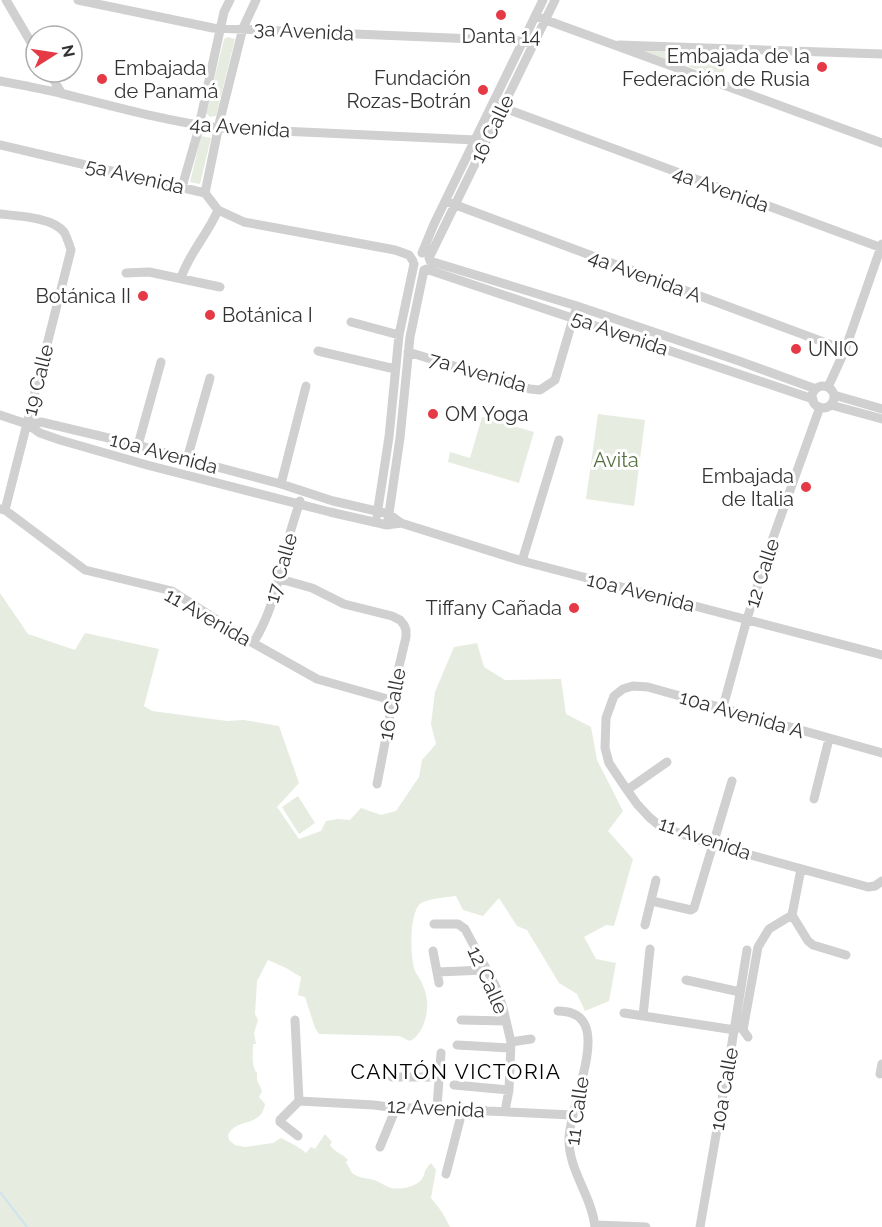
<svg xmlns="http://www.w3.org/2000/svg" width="882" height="1227" viewBox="0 0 882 1227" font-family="Raleway,sans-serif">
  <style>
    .green { fill: #e6ecdf }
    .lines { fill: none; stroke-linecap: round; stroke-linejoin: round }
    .stream { stroke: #cfe2ee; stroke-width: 2 }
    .minor { stroke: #d0d0d0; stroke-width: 9 }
    .poi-dot { fill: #e63946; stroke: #fff; stroke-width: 2 }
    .labels { text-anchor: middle; stroke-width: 6; stroke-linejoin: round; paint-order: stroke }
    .street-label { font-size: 20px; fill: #333; stroke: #fff }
    .poi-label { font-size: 20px; fill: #333; stroke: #fff; text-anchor: end }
    .park-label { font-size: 20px; fill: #56703f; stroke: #fff }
    .neighbourhood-label { font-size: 21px; letter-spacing: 1.5px; fill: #000; stroke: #fff }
  </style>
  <rect width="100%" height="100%" fill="#fff"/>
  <path class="green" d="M228 37 235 39 216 116 210 117 206 113 224 39Z
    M635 49 726 54 723 78Z
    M201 136 211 138 200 184 190 182Z
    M598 414 645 420 634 506 586 499Z
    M482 417 534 432 519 483 448 462 450 452 470 458Z
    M0 593 28 634 75 650 85 633 159 649 144 706 152 711 227 721 244 720 279 726 299 783 277 807 299 839 321 831 326 821 338 819 350 820 361 808 381 815 396 811 419 777 422 760 436 744 431 724 435 692 454 647 477 643 484 667 505 680 561 679 566 714 591 727 597 760 623 811 608 831 633 859 614 926 606 925 584 937 596 959 616 963 609 1001 585 1011 577 994 559 983 527 930 517 926 499 898 483 916 463 910 456 896C447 897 426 899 420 904 409 914 410 958 415 971 417 975 420 979 422 983 429 998 429 1013 422 1028 418 1034 416 1038 410 1041L399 1036 319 1034 315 1028 305 997 298 995 301 977 286 968 268 960 257 981 255 1014 258 1020 254 1033 256 1044H253C253 1053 251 1067 257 1073V1080L262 1091 259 1097 265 1104C261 1128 237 1117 228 1135L229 1140 235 1145 245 1147 273 1143 281 1138C290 1143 298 1146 306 1153L311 1147 315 1149 325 1134 332 1142 330 1145C334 1152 343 1154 348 1160L346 1162 352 1173C359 1178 366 1178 374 1180 380 1182 385 1186 391 1188 400 1190 416 1187 422 1179 426 1172 423 1171 431 1163L436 1170 431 1198 442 1212 450 1227H0Z
    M298 796 315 823 299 834 282 807Z"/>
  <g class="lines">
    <path class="stream" d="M0 1192 27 1227"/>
    <path class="minor" d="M6 0 36 51
      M78 0 213 28 523 41 532 45
      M535 16 882 143
      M619 45 882 54
      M49 72 62 94
      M0 81C21 85 43 89 64 94 116 107 166 121 219 128L476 140 485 144
      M493 104 882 248
      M0 145 205 193 218 210 244 222 395 250 409 255 413 261
      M182 187 197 135 224 12 230 0
      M205 193 220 120 243 28 256 0
      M445 201 845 350
      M0 214C17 216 53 217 64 232 67 237 69 244 71 250L5 510
      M422 253 434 224 543 0
      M429 258 555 0
      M430 261 577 306 739 361 816 389
      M426 269 813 399
      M126 273 149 272 220 287
      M181 278C189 253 208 234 218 210
      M351 322 399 335
      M318 351 395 369
      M408 352 530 389 540 390 555 380 575 312
      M812 397a11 11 0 1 1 22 0a11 11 0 1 1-22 0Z
      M828 387 845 350 882 244
      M834 395 882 409
      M831 405 882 419
      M0 415 27 424 40 433 60 440 147 465 330 512 387 525 401 523
      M27 424 41 422 138 445 187 459 281 484 333 501 389 514 401 523 522 561 882 655
      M138 445 161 362
      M187 459 210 378
      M281 484 306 386
      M0 509 5 510 85 570 172 591 253 643 317 679 391 700
      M377 515 389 437 399 335 414 264
      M388 520 400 438 410 337 424 270
      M522 561 559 440
      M280 579 312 588 344 604 392 616 400 620 404 625 406 630V637L391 700 389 722 377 784
      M253 643C273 612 279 576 288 541 291 528 296 514 300 501
      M723 707 747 619 769 549 820 407
      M882 753 648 687 633 686 623 689 614 696 606 718 605 748 609 763 625 787 637 804 649 817 661 827 714 845 868 887 875 886 882 881
      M627 790 667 762
      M814 799 829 739
      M801 869 792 915 808 941 813 945 846 955
      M652 901 691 910 694 908 732 781
      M434 924H458L465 929 496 987 503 1008 511 1042 509 1090 505 1111
      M645 925 656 880
      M433 951 439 983
      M437 972 486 970
      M686 980 740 992
      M558 1011C569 1011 580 1014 585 1025 597 1050 570 1110 569 1138 568 1170 592 1196 595 1227
      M624 1013 735 1030
      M643 1016 650 949
      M295 1020 299 1101 280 1120V1122L298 1136
      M461 1020 506 1021
      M748 1037 743 1030 758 947 769 929 792 915
      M511 1042 531 1039
      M457 1045 510 1048
      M880 1074 882 1064
      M392 1077H439
      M454 1085 509 1090
      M299 1101 374 1105 396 1108H463L487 1111 572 1115
      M437 1107 441 1053
      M380 1147 396 1108
      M446 1174 463 1108
      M596 1225 646 1227
      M700 1227 732 1043 747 950"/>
  </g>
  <g class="poi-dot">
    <circle cx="501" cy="15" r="6"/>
    <circle cx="822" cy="67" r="6"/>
    <circle cx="102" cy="79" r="6"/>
    <circle cx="483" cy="90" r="6"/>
    <circle cx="143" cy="296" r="6"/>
    <circle cx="210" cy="315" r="6"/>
    <circle cx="796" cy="349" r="6"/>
    <circle cx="433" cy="414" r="6"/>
    <circle cx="806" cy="487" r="6"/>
    <circle cx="574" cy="608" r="6"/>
  </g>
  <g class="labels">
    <g class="street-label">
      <text transform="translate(304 31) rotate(3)" y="7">3a Avenida</text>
      <text transform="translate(240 127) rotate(4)" y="7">4a Avenida</text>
      <text transform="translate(492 129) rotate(-64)" y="7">16 Calle</text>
      <text transform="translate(135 176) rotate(13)" y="7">5a Avenida</text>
      <text transform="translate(721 189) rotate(20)" y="7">4a Avenida</text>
      <text transform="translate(645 276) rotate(20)" y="7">4a Avenida A</text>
      <text transform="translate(620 333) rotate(19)" y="7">5a Avenida</text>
      <text transform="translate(478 372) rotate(16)" y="7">7a Avenida</text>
      <text transform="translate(38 380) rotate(-76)" y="7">19 Calle</text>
      <text transform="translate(164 453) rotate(15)" y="7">10a Avenida</text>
      <text transform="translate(281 568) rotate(-74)" y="7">17 Calle</text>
      <text transform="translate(762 573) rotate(-72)" y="7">12 Calle</text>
      <text transform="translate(641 592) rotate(14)" y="7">10a Avenida</text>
      <text transform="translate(208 617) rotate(30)" y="7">11 Avenida</text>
      <text transform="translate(392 704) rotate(-79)" y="7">16 Calle</text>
      <text transform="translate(742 714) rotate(16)" y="7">10a Avenida A</text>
      <text transform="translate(705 838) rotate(19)" y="7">11 Avenida</text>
      <text transform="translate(488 980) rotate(66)" y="7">12 Calle</text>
      <text transform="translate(724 1089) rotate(-80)" y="7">10a Calle</text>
      <text transform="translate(436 1108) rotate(3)" y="7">12 Avenida</text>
      <text transform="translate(577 1111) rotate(-82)" y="7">11 Calle</text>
    </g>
    <g class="poi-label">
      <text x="501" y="43" text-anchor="middle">Danta 14</text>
      <text x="810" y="63">Embajada de la<tspan x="810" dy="23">Federación de Rusia</tspan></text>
      <text x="114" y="75" text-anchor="start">Embajada<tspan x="114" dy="23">de Panamá</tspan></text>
      <text x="471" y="85">Fundación<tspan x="471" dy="23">Rozas-Botrán</tspan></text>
      <text x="131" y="303">Botánica II</text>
      <text x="222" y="322" text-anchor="start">Botánica I</text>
      <text x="808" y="356" text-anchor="start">UNIO</text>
      <text x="445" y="421" text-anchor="start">OM Yoga</text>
      <text x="794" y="483">Embajada<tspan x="794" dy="23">de Italia</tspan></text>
      <text x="562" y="615">Tiffany Cañada</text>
    </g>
    <g class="park-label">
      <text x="616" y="467">Avita</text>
    </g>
    <g class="neighbourhood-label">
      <text x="456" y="1079">CANTÓN VICTORIA</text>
    </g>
  </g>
  <g transform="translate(54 54) rotate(78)"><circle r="28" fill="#ffffff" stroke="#adadad" stroke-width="1.5"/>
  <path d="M0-4.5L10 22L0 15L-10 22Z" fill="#e63946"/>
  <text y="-9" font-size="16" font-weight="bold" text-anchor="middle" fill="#333333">N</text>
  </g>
</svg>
